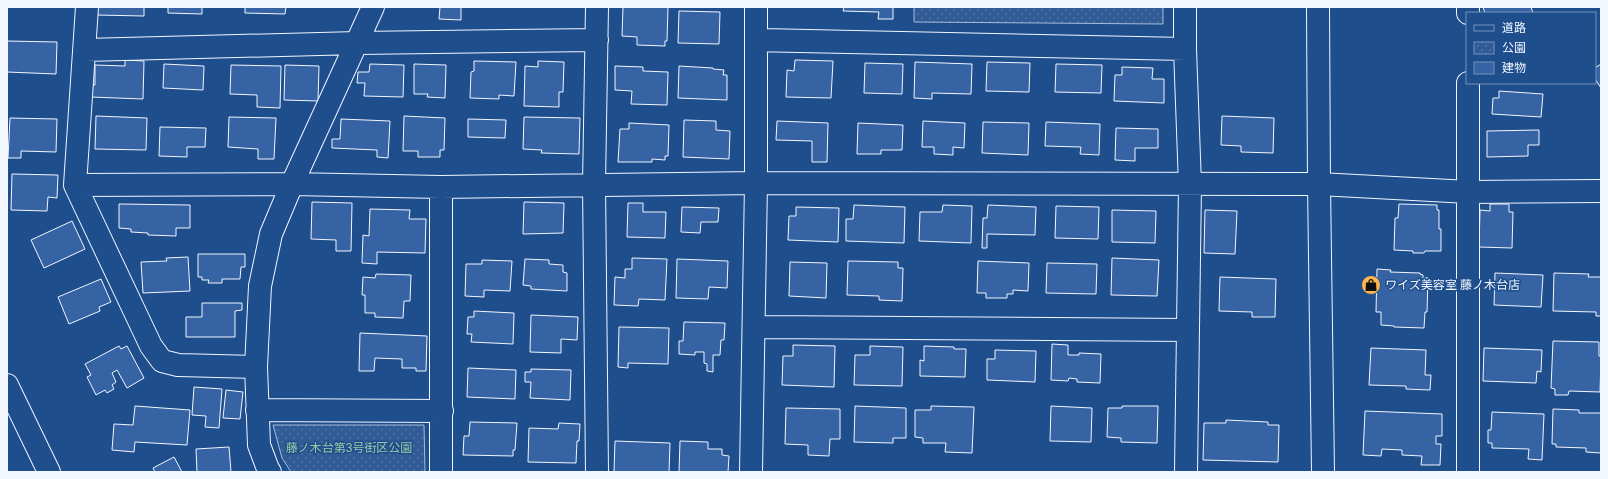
<svg xmlns="http://www.w3.org/2000/svg" width="1608" height="479" viewBox="0 0 1608 479" font-family="Arial,'Noto Sans JP',sans-serif">
  <style>
    .park { fill: url(#park-dots); stroke: #a8bbd7 }
    .building { fill: #3563a3; stroke: #f2f6ff }
    .lines { fill: none; stroke-linecap: round; stroke-linejoin: round }
    .street-casing { stroke: #f2f6ff; stroke-width: 24 }
    .secondary-casing { stroke: #f2f6ff; stroke-width: 24 }
    .street { stroke: #1f4e8c; stroke-width: 22 }
    .secondary { stroke: #1f4e8c; stroke-width: 22 }
    .labels { text-anchor: middle; stroke-width: 3; stroke-linejoin: round; paint-order: stroke }
    .poi-label { font-size: 12px; fill: #f2f6ff; stroke: #1f4e8c; text-anchor: start }
    .park-label { font-size: 12px; fill: #97c8a6; stroke: #1f4e8c }
  </style>
  <defs>
    <pattern id="park-dots" width="8" height="8" patternUnits="userSpaceOnUse"><rect width="8" height="8" fill="#305b95"/><path d="M2 2h.1M6 6h.1" fill="none" stroke="#4e73a5" stroke-width="1.8" stroke-linecap="round"/></pattern>
  </defs>
  <rect width="100%" height="100%" fill="#1f4e8c"/>
  <path class="park" d="M914 7H1163V24L914 22Z
    M273 425H424L425 472H291L282 458Z"/>
  <path class="building" d="M97 7H144V16L96 15Z
    M168 7H202V14L168 13Z
    M245 7H286L285 14 245 13Z
    M440 7H461V20L439 19Z
    M623 7H668L667 41H665V46L637 45V37L622 36Z
    M844 7H893V19H878L879 12 843 11Z
    M1483 7H1531L1533 13H1485Z
    M679 11 720 12 719 44 678 43Z
    M7 41 57 42 56 74 7 72Z
    M125 60 144 61 143 99 91 97 92 85H95V65L125 66Z
    M795 60 833 61 831 98 786 97 787 70 794 71Z
    M474 61 516 62 514 96 499 95V99L470 98 471 72 474 71Z
    M538 61 564 62 563 92H559V107L524 106 525 66 538 67Z
    M915 62 972 64 971 94 932 93V99L914 98Z
    M987 62 1030 63 1029 92 986 91Z
    M865 63 903 64 902 94 864 93Z
    M164 64 204 66 203 90 163 88Z
    M370 64 404 65 403 97 364 96 365 83H357L358 72H369Z
    M414 64 446 65 445 98 427 97 428 94H414Z
    M1056 64 1102 65 1101 93 1055 92Z
    M1601 64V88L1595 79V68Z
    M231 65 281 66 280 108 257 107V95L230 94Z
    M285 65 319 66 318 101 284 100Z
    M615 66 643 67V71L668 72 667 105 631 104 632 91 615 90Z
    M679 66 713 68V69L724 70 723 75H727V100L678 98Z
    M1122 67 1153 68 1152 79H1164V103L1114 101 1115 75H1122Z
    M1499 91 1543 94 1541 117 1492 114 1493 98H1499Z
    M96 116 147 118 146 150 95 149Z
    M404 116 445 118 444 150H440V157H418V151H403Z
    M1222 116 1274 118 1273 153 1241 152V146L1221 145Z
    M229 117 276 118 274 159H258V149L228 147Z
    M524 117 580 118 579 154 541 153 542 150 523 149Z
    M10 118 57 119 56 152 21 151V158H8Z
    M341 119 390 121 388 158 377 157V150L332 148V139H340Z
    M468 119 506 120 505 138 468 137Z
    M684 120 716 121V130L730 131 729 159 683 157Z
    M777 121 828 123 827 162H812V141L776 140Z
    M923 121 965 123 964 148 953 147V155L934 154V147H922Z
    M983 122 1029 123 1028 155 982 153Z
    M1046 122 1100 124 1099 155 1080 154 1081 147 1045 146Z
    M629 123 669 125 668 156H665V160L652 159V162H618L620 129H629Z
    M858 123 903 125 902 150H881V154H857Z
    M160 127 206 128 205 147H187V157L159 156Z
    M1116 128 1158 129V148H1135V161L1115 160Z
    M1539 130V145H1528V156L1487 157V131Z
    M12 174 58 175 57 198 48 197 47 211 11 210Z
    M312 202 352 203 351 251H336V240L311 239Z
    M524 202 564 203 563 233 523 234Z
    M628 203H643V212H666L665 238 627 237Z
    M119 204 190 205V228H176V236L148 235V233L131 232V229L119 228Z
    M1399 204 1437 205V210H1439V229H1441V251H1425L1424 253H1413V251L1394 250 1395 218H1398Z
    M1490 204H1509V212H1513L1512 248 1479 247 1480 210 1490 211Z
    M854 205 905 207 904 243 846 241V219H853Z
    M943 205 972 206 971 243 919 241 920 212H942Z
    M988 205 1036 207 1035 235 987 234V248H982L983 218H987Z
    M1056 206 1099 207 1098 239 1055 238Z
    M682 207 719 208 718 222H701L700 233 681 232Z
    M796 207 839 208 838 242 788 240 789 216H796Z
    M370 209 410 210 409 219H426L425 253 377 252V264L362 263 363 235 369 236Z
    M1112 210 1156 211 1155 243 1112 242Z
    M1205 210 1237 211 1235 254 1204 253Z
    M72 221 85 249 44 268 31 240Z
    M198 254H245V267H241L240 279H222V283H208L209 280H202V277H198Z
    M188 257 190 291 143 293 141 262 167 261 166 258Z
    M632 258 667 259 665 300 639 299 638 306 614 305 615 277 625 278V269H632Z
    M1112 258 1159 260 1157 296 1111 295Z
    M525 259 549 260V264L563 265V272L567 273V291L531 289V286L523 285Z
    M677 259 728 261 727 288 709 287 708 299 676 298Z
    M482 260 512 261 510 291 484 290V297L465 296 466 264H482Z
    M848 261 898 262V268H903L902 301 879 300V296L847 295Z
    M978 261 1029 263 1028 291 1013 290V294H1007V298H986V293H977Z
    M790 262 827 263 826 298 789 296Z
    M1047 263 1097 264 1096 294 1046 293Z
    M1377 269 1391 270 1390 272 1420 273V274L1423 275V278H1428L1427 312H1425L1424 328 1394 327V326L1381 325V312H1376Z
    M1495 273 1543 275 1541 307 1494 305Z
    M1554 273 1589 274 1588 277H1601V316H1596V312L1553 311Z
    M376 274 411 275 410 301H404L403 318 375 317V313H365V295H362L363 277 375 278Z
    M1220 277 1276 279 1275 317H1252V312L1219 311Z
    M101 279 111 302 99 307 100 311 69 324 58 297Z
    M202 303H242V310L235 311V337H186V317H202Z
    M474 311 514 313 513 344 471 342 472 334H467L468 317H474Z
    M531 315 578 317 577 340 561 339V353L530 352Z
    M684 322 725 323 724 340H721L720 355H713V372L707 371V364L704 363V352H695V355L679 354V341H683Z
    M619 327 669 328 668 364 628 363V368L618 367Z
    M360 333 427 336 426 371H416V368H402V359L375 358 374 371H359Z
    M1553 341 1599 342V356H1601L1600 392 1569 391 1568 395H1555V389L1551 388Z
    M1052 344 1068 345V355H1079V353L1101 354 1100 383 1077 382V379L1069 378 1068 381 1051 380Z
    M793 345 835 346 834 387 782 385 783 356H793Z
    M119 346 121 349 127 346 144 378 127 388 117 370 112 373 116 382 112 385 114 389 107 393 105 390 96 395 87 377 91 375 85 364Z
    M870 346 903 347 902 386 854 385 855 355H870Z
    M924 346 954 347V349H966L965 377 920 376V360L924 361Z
    M1371 348 1426 350 1425 375H1431L1430 390 1406 389V386L1369 385Z
    M1484 348 1542 350 1541 372 1537 371 1536 383 1483 381Z
    M995 350 1036 351 1035 382 987 380V359H995Z
    M468 368 516 370 515 399 467 397Z
    M531 369 571 370 570 400 530 398 531 382H525V372H531Z
    M194 387 222 389 219 428 205 427 206 416 192 415Z
    M226 390 243 392 240 419 223 418Z
    M135 406 190 410 187 445 135 442 134 452 112 450 114 424 133 425Z
    M855 406 906 408V438H893V443L854 442Z
    M931 406 974 407 972 453 945 452 946 443H923V438L915 437V410H931Z
    M1051 406 1092 408 1091 442 1050 441Z
    M1122 406H1158L1157 443 1121 442V438L1107 437 1108 408H1122Z
    M786 408 840 409V439H830L829 456 808 455V445L785 444Z
    M1553 409 1579 410V413H1601V453L1586 452V448L1556 447V444H1552Z
    M1365 411 1442 414V436H1436V444H1441L1440 465H1421L1422 456 1402 455V450L1382 449 1381 456 1363 455Z
    M1492 412 1544 414 1542 460 1528 459 1529 449 1492 448V443H1488V430H1491Z
    M1226 420 1268 422V425H1279L1278 462 1203 460 1204 423H1226Z
    M470 422 517 423 515 450H513V456L463 455 464 436H469Z
    M559 423 580 424 579 441H577L576 463 528 462 529 428 558 429Z
    M615 441 670 443 669 472H614Z
    M680 441 708 442V449H722V455L729 456 728 472H679Z
    M229 447 231 472H197L196 449Z
    M174 457 182 472H155L153 468Z"/>
  <g class="lines">
    <defs>
      <path id="street" d="M87 7 75 185 151 346 162 361 178 365 256 367
        M1185 7V49L1190 185 1186 472
        M1468 7V13
        M756 40 1185 49
        M85 50 357 43 597 40
        M75 185 292 184 441 187 756 183 1319 184 1469 192 1601 191
        M754 327 1188 330
        M7 385 49 472
        M257 410 442 411
        M270 472 268 469 259 445 256 367 260 286 271 234 292 184 373 7
        M441 472V187
        M597 472 594 184 597 7
        M751 472 756 183V7
        M1468 472V83"/>
      <path id="secondary" d="M1318 7 1319 184 1323 472"/>
    </defs>
    <use href="#street" class="street-casing"/>
    <use href="#secondary" class="secondary-casing"/>
    <use href="#street" class="street"/>
    <use href="#secondary" class="secondary"/>
  </g>
  <defs>
    <symbol id="shop-disc" viewBox="-11 -11 22 22"><circle r="9.5" fill="#ffb74d" stroke="#1f4e8c"/><path d="M-5-2.5h2.3a2.7 3.5 0 0 1 5.4 0H5L5.5 6h-11ZM-1.5-2.5h3a1.5 2.3 0 0 0-3 0Z" fill="#111"/></symbol>
  </defs>
  <g fill-rule="evenodd">
    <use href="#shop-disc" x="1360" y="274" width="22" height="22"/>
  </g>
  <g class="labels">
    <g class="poi-label">
      <text x="1385" y="289">ワイズ美容室 藤ノ木台店</text>
    </g>
    <g class="park-label">
      <text x="349" y="452">藤ノ木台第3号街区公園</text>
    </g>
  </g>
  <rect width="1608" height="479" fill="none" stroke="#f2f6ff" stroke-width="16"/>
  <rect x="1466" y="12" width="130" height="72" fill="#1f4e8c" stroke="#7391ba"/>
  <rect x="1474" y="25" width="20" height="6" fill="#1f4e8c" stroke="#7391ba"/>
  <text x="1502" y="32" font-size="12" fill="#f2f6ff">道路</text>
  <rect x="1474" y="42" width="20" height="12" fill="url(#park-dots)" stroke="#7391ba"/>
  <text x="1502" y="52" font-size="12" fill="#f2f6ff">公園</text>
  <rect x="1474" y="62" width="20" height="12" fill="#3563a3" stroke="#7391ba"/>
  <text x="1502" y="72" font-size="12" fill="#f2f6ff">建物</text>
</svg>
